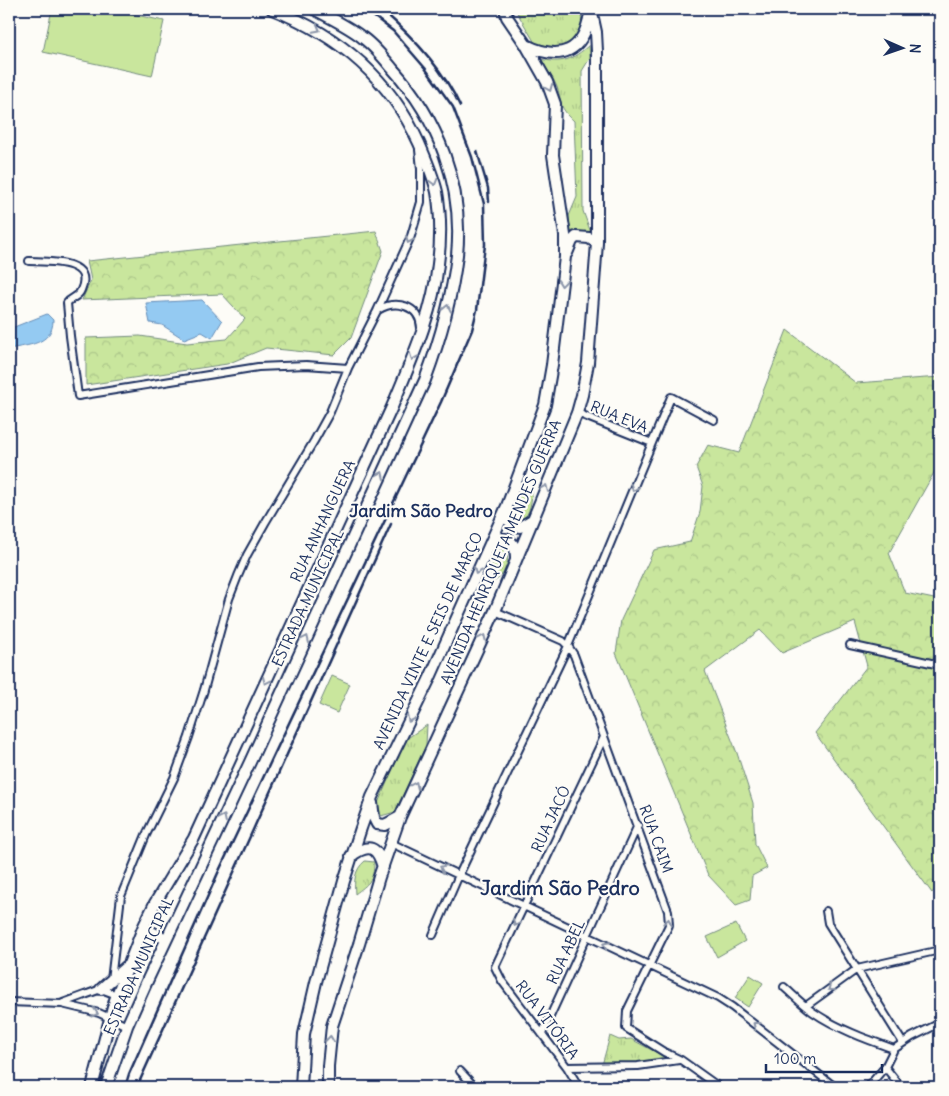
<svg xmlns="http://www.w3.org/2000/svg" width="949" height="1096" viewBox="0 0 949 1096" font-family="Delius,sans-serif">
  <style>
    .grass { fill: url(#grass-tufts); stroke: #728a7e }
    .forest { fill: url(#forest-crowns); stroke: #728a7e }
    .garden { fill: #c9e69d; stroke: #728a7e }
    .water { fill: #94caf2; stroke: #648cb7 }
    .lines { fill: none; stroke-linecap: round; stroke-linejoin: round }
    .street-casing { stroke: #1b2f5e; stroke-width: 10 }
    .primary-casing { stroke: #1b2f5e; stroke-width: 14 }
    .street { stroke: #fdfcf7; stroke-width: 6 }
    .primary { stroke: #fdfcf7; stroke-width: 10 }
    .rail { stroke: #1b2f5e; stroke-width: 2.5 }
    .oneway { stroke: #8c96aa }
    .labels { text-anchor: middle; stroke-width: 4.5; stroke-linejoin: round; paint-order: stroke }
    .street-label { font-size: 15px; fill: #1b2f5e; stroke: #fdfcf7 }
    .quarter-label { font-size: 18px; font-weight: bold; fill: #1b2f5e; stroke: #fdfcf7 }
    .district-label { font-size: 20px; font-weight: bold; fill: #1b2f5e; stroke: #fdfcf7 }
  </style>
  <defs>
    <pattern id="grass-tufts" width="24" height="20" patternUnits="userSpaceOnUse" patternTransform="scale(1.25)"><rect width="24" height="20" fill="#c9e69d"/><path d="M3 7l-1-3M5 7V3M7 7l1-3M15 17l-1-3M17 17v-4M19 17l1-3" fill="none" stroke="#acc68a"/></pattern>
    <pattern id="forest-crowns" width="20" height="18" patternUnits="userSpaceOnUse" patternTransform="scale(1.25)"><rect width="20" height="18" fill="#c9e69d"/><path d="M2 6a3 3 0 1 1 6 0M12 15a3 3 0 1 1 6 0" fill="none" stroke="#acc68a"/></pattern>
  </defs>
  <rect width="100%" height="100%" fill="#fdfcf7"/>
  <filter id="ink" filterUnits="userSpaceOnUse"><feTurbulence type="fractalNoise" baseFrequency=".02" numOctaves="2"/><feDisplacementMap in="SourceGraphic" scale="10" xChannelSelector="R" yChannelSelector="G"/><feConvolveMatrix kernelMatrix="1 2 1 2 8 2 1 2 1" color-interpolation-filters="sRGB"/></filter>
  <g filter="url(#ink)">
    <path class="grass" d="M515 9H580C585 25 577 43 560 46 552 48 543 45 535 43Z
      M589 45 590 58 582 71 583 211 591 233 589 234 579 231 570 235 569 216 577 197 574 121C558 106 563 105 557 87 553 77 546 68 540 59 562 64 573 60 589 45Z
      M532 487C532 501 531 512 521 523L513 520C509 504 518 494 532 487Z
      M503 549 507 552C509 566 505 575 493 582L490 569 498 551Z
      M427 725 426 745 395 812 381 816 378 803 406 739Z
      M365 861 374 862C374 881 368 884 355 894 354 881 354 870 365 861Z
      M610 1036 619 1040 631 1039 665 1057 666 1060 635 1064 602 1065Z"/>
    <path class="forest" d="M376 231 383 251 351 338 334 355 266 348 227 364 86 385V338L140 336 187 343 227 339 245 319 222 294 82 300 91 280 87 261Z
      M787 330 856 383 940 377V462L889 553 905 593 934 599 940 596V884L932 893 815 733 867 666 855 622 782 653 760 630 705 671 737 753 753 803 755 844 767 868 752 876 750 900 736 905 708 875 616 653 621 620 654 550 690 542 700 512 703 486 696 467 708 445 739 453Z"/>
    <path class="garden" d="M52 9H108L164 21 152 76 43 52Z
      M332 676 350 684 337 713 319 705Z
      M736 924 745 941 717 957 707 937Z
      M750 975 763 983 748 1007 735 998Z"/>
    <path class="water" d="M202 300 222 321 212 338 202 332 184 339 162 325 150 323 146 303Z
      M47 314 53 320C53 345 27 345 9 349V329Z"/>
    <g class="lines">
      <defs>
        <path id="street" d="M29 261C47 262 95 259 81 290 78 298 71 297 67 303L70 336 78 396 258 367 306 365 348 368
          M378 310C395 299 420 305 421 328
          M577 413 652 443
          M495 611 563 641 568 646 574 655 668 911 669 925 627 1011 626 1028 664 1052 681 1060 719 1087
          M850 645 940 665
          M391 843 718 998 732 1007 835 1087
          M826 911 828 923 903 1043
          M433 935 459 875 568 646 671 397 714 420
          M111 980 121 896 146 835 174 778 189 737 204 690 229 599 238 576 247 555 265 523 314 441 330 412 348 368 377 311 411 236 421 202V169L419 150
          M784 987C793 995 803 1005 813 1012 838 1029 866 1039 894 1049L912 1037 940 1023
          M9 1002 62 1004 99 1013 127 1026
          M63 1003 101 989 117 995
          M806 1006 857 969 940 950
          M542 1034 638 825
          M567 1067 638 1066 679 1060
          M885 1067 901 1087
          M460 1071 475 1087
          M579 1087 567 1067 502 981 495 967 604 737
          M868 1087 885 1067 894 1049"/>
        <path id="primary" d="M526 45C561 62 583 52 590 14
          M567 253 572 241 576 237 589 238 597 243
          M507 507V519L512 524 520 527 532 520
          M489 547 498 539C513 537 516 547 516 559
          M372 803 374 818 377 824 385 825 400 817
          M351 856C369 843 377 846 383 867
          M143 928 162 937
          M101 989 127 966
          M92 1087 115 1000 143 928 155 903 194 838 392 407C411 361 433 314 438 264 441 240 441 215 437 192 433 175 426 159 419 143 389 77 339 35 272 9
          M106 1087 127 1026 148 979 250 762 425 380C440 340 452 298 457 255 464 185 438 119 392 68 383 57 374 46 363 38 348 26 330 18 314 9
          M301 1087 304 1034 316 982 344 881 361 828 372 797 429 680 507 506 545 405 552 365 565 257V235L553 155 555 104 547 82 526 45 507 17 505 9
          M328 1087V1066L332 1026 359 944 379 877 400 817 495 611 577 413 582 395 588 363 597 243V51L596 32 591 9"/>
      </defs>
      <use href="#street" class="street-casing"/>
      <use href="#primary" class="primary-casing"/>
      <use href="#street" class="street"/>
      <use href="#primary" class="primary"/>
      <path class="rail" d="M381 9C412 36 443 68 460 106
        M477 151 488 188 489 202
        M125 1087 129 1074 218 873 441 402 472 330 477 310 485 245 484 204 472 157 453 107 425 68 393 31 364 9
        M137 1087 391 524"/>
    </g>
    <defs><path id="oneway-chevron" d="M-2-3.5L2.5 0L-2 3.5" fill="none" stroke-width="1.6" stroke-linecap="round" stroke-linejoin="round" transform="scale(1.25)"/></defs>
    <g class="oneway">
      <use href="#oneway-chevron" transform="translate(317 29) rotate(28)"/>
      <use href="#oneway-chevron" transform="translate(549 88) rotate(67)"/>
      <use href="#oneway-chevron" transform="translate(434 182) rotate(75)"/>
      <use href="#oneway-chevron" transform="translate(409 240) rotate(113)"/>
      <use href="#oneway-chevron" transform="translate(562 283) rotate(96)"/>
      <use href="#oneway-chevron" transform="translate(447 308) rotate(-78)"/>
      <use href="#oneway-chevron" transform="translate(413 357) rotate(112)"/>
      <use href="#oneway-chevron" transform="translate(381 475) rotate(-65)"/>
      <use href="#oneway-chevron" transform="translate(545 488) rotate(-67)"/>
      <use href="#oneway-chevron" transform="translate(634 488) rotate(112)"/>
      <use href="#oneway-chevron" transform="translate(477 571) rotate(114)"/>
      <use href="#oneway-chevron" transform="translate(483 638) rotate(-65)"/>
      <use href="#oneway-chevron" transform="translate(306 639) rotate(-65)"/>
      <use href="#oneway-chevron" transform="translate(266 681) rotate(115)"/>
      <use href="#oneway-chevron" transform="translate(410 719) rotate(116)"/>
      <use href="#oneway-chevron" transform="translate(415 785) rotate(-65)"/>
      <use href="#oneway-chevron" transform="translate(223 818) rotate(-64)"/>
      <use href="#oneway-chevron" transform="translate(443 868) rotate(-154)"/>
      <use href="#oneway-chevron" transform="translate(668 922) rotate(-80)"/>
      <use href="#oneway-chevron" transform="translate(516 923) rotate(115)"/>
      <use href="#oneway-chevron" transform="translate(606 945) rotate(-153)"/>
      <use href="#oneway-chevron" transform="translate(831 988) rotate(145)"/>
      <use href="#oneway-chevron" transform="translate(95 1013) rotate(17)"/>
      <use href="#oneway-chevron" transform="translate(756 1025) rotate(-143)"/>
      <use href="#oneway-chevron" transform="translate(330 1039) rotate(-84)"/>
    </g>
  </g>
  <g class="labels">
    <g class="street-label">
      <text transform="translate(619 417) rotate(22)" y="5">RUA EVA</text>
      <text transform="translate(323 521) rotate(-65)" y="5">RUA ANHANGUERA</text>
      <text transform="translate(501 552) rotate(-67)" y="5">AVENIDA HENRIQUETA MENDES GUERRA</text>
      <text transform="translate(308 598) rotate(-65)" y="5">ESTRADA MUNICIPAL</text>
      <text transform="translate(428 641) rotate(-65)" y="5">AVENIDA VINTE E SEIS DE MARÇO</text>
      <text transform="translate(551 819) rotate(-65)" y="5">RUA JACÓ</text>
      <text transform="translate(656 839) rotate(70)" y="5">RUA CAIM</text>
      <text transform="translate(566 952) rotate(-65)" y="5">RUA ABEL</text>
      <text transform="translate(139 966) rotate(-66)" y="5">ESTRADA MUNICIPAL</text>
      <text transform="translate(547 1020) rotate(53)" y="5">RUA VITÓRIA</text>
    </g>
    <g class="quarter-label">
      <text x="421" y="517">Jardim São Pedro</text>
    </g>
    <g class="district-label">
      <text x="560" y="895">Jardim São Pedro</text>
    </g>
  </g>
  <rect width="949" height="1096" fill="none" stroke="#fdfcf7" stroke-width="30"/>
  <rect x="15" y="15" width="919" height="1066" fill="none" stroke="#1b2f5e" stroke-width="2" filter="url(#ink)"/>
  <g transform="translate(902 48) rotate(92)" stroke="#fdfcf7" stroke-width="4" paint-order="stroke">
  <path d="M0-4L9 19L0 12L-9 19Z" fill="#1b2f5e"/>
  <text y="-8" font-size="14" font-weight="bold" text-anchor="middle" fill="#1b2f5e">N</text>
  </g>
  <path d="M766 1064v8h116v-8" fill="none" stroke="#1b2f5e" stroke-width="2.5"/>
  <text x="774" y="1064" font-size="15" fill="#1b2f5e" stroke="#fdfcf7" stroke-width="4" paint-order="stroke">100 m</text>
</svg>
